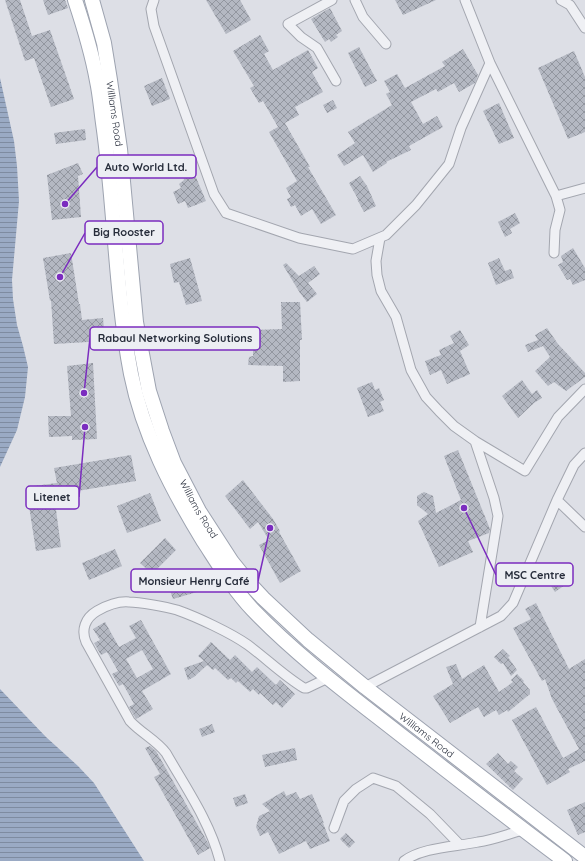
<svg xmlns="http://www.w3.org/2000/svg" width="585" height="861" viewBox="0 0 585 861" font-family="Quicksand,sans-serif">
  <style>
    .water { fill: url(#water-rules) }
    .building { fill: url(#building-cross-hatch); fill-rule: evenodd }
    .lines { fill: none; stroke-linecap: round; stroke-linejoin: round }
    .minor-casing { stroke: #a3a6af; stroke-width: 11 }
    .primary-casing { stroke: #9da3b0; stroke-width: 16 }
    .minor { stroke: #eff0f4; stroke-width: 9 }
    .primary { stroke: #fff; stroke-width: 14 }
    .labels { text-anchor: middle; stroke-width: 3.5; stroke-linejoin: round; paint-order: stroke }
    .street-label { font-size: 10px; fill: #272d3b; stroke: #eceef3 }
    .leader { fill: none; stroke: #7b2cbf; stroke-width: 1.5 }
    .callout-dot { fill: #7b2cbf; stroke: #eceef3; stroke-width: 1.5 }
    .callout { fill: #eceef3; stroke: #7b2cbf; stroke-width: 1.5 }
    .callout-label { font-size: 11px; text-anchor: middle; font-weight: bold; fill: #272d3b }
  </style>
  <defs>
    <pattern id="water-rules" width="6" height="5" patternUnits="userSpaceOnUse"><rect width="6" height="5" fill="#9aaac4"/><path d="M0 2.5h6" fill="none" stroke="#7e8ba0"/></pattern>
    <pattern id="building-cross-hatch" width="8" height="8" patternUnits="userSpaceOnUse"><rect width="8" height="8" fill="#b4b8c2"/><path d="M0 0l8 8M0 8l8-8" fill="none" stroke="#92969f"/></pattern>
  </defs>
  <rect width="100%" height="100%" fill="#dddfe6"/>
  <path class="water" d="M0 78 14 141 17 166 19 201 12 280 13 299 17 325 23 346 28 367 25 397 17 430 0 467Z
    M0 689 46 737 78 766 94 783 144 861H0Z"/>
  <path class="building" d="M5 0H20L32 36 50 30 74 99 51 107 34 58 25 61Z
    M43 0H65L68 8 48 15Z
    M206 0H240L251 20 226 34Z
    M395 0H436L403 15Z
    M330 8 342 31 336 35 338 37 331 42 329 39 325 42 311 19Z
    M260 35 269 51 264 54 273 70 308 50 318 68 312 72 323 92 295 107 299 115 285 123 310 167H308L336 215 321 224 312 209 301 216 295 205 291 207 287 199 291 197 286 188 297 181 269 132 278 127 263 101 259 103 250 88 254 86 233 51Z
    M359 47 377 81 365 87 348 53Z
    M463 49 478 75 475 83 459 92 454 83 438 92 436 89 411 102 423 124 437 116 443 127 409 146 411 150 386 162 387 163 373 172 363 155 344 166 337 155 355 143 348 132 392 105 386 94 390 92 384 81 397 74 405 88 445 66 442 62Z
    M574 51 585 77V132L568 139 538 68Z
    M162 78 170 99 152 106 144 86Z
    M333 100 337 108 327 113 323 105Z
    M499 103 514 138 499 144 483 111Z
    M85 129 86 140 56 144 54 133Z
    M78 163 83 174 78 176 81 217 52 220 47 175Z
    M190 172 192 176 195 175 206 201 188 208 185 201 178 204 173 192 181 188 179 184 184 180 183 176Z
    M360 176 367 186 376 206 364 212 357 199H358L349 183Z
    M515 213 520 223 510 229 512 233 505 237 498 222Z
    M573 248 585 268V280L573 285 570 279 567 280 558 265 563 262 561 256Z
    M71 253 79 304H80L82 320 103 318 105 341 54 344 51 300 50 301 43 258Z
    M190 258 202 301 186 305 179 282 174 283 170 264Z
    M499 258 505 271 511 269 514 278 496 285 488 263Z
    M286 263 299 276 314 266 320 274 308 283 317 294 307 302 300 293 283 265Z
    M281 302H300L302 340H300V381L283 382V366L248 365 249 357 253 356V330L282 329Z
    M547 328 558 344 585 373V377L566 391 554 382 548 386 535 371 550 357 543 346 528 352 525 345 538 340 535 335Z
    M460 330 469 345 460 351 470 374 447 384 441 370 430 375 425 361 441 355 439 350 454 343 450 336Z
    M93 363 97 439 72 440V436L49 437 48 416H71L67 366Z
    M522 380 532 394 537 390 542 398 534 403 518 418 502 396Z
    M372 382 375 390 379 388 384 400 380 402 384 411 368 417 357 388Z
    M458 450 490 529 489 533 468 541 473 552 439 567 418 521 428 514 417 505V496L424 492 433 496 436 513 461 500 444 456Z
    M131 455 136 481 54 495 61 547 36 551 26 487 57 483 54 468Z
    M243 480 273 519 280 531 279 532 301 571 280 583 259 545 269 540 258 522 250 529 225 496Z
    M150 493 161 521 127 533 117 506Z
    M165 538 176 550 152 574 140 563Z
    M115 549 122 566 89 580 82 563Z
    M193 577 197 592 173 599 168 585Z
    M560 577 565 585 555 592 549 583Z
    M536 603 569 669 585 659V761L568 769 570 772 547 785 512 720 536 707 563 758 579 749 552 699 545 679 542 681 513 628 531 619 525 609Z
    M141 620 171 674 142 691 153 709 136 719 129 707 134 704 123 684 119 686 112 674 118 671 107 652 101 655 94 643 100 640 93 629 105 622 119 647 136 638 129 626ZM142 650 153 669 137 678 126 659Z
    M211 642 230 660 235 655 252 672 257 667 276 685 280 680 295 694 282 708 276 702 273 705 260 693 259 695 253 689 250 692 238 681 236 683 231 678 228 680 215 668 213 670 207 665 194 677 188 680 184 668 204 661 198 656Z
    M503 649 510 656 508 657 517 670 511 676 503 663 501 664 494 657Z
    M456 664 462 679 484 665 499 692 513 682 511 680 517 674 524 681 523 682 530 690V694L508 712 507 710 499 715 496 710 484 717 478 707 450 723 433 696 453 684 446 667Z
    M212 724 215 732 202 737 199 729Z
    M150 746 156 751 208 843 210 848 198 855 154 777 160 774 145 748Z
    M295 748 297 760 265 767 262 755Z
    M498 753 508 764 511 761 518 767 514 771 523 779 513 790 486 764Z
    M284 791 286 796 296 792 300 799 312 794 324 823H323L330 841 310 849 306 841 279 854 268 832 260 836 256 827 259 816 270 811 262 804Z
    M245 794 248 803 236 807 233 798Z
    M585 802V832L578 835 567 810Z
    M346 833 355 842 349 848 340 839Z"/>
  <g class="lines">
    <defs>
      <path id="minor" d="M154 0 151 9 154 26 214 194 226 213 299 238 353 249 386 235 416 205 449 164 461 128 490 63 465 0
        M332 0 288 24 301 37 317 48 336 81
        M355 0 363 17 386 44
        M561 0 570 5 585 28
        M490 63 556 196 585 188
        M380 238 376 261 377 275 381 291 396 317 411 370 426 397 439 411 454 426 475 441 494 498 498 516 480 627
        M554 253 555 230 560 210 556 196
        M475 441 525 471 558 417 585 389
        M557 500 585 527
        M365 687 501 616 513 603 557 500 574 465 585 453
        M334 828 344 801 356 789 373 778 396 786 430 814 460 845
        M220 861C210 822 186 788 166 753 156 740 141 733 130 721L86 642C81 630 85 618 97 611 106 606 118 601 129 602 140 602 166 607 177 610 197 617 231 633 248 645 267 659 284 676 304 688H307L328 678
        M404 861C423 847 455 847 478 842 493 840 508 834 523 830"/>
      <g id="primary">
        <path d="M75 0C84 27 92 53 97 81 100 95 101 109 103 123 115 206 115 291 131 374 143 434 172 490 204 542 219 565 234 590 253 610 299 658 354 698 406 739 459 780 511 821 565 861"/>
        <path id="s1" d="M92 0 104 43 110 80 120 149 136 322 149 391 162 431 174 463 199 511 232 562 249 583 263 598 308 640 365 687 585 857"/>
      </g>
    </defs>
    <use href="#minor" class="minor-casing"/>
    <use href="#primary" class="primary-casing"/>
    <use href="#minor" class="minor"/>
    <use href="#primary" class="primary"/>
  </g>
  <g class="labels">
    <g class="street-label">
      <text dy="4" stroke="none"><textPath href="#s1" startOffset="116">Williams Road</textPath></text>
      <text dy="4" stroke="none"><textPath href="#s1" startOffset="524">Williams Road</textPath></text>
      <text dy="4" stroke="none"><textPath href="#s1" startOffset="848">Williams Road</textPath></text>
    </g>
  </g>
  <path class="leader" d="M65 204L97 167M60 277L85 233M84 393L90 338M85 427L79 497M464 508L496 575M270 528L258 581"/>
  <g class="callout-dot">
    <circle cx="65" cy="204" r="4"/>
    <circle cx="60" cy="277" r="4"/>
    <circle cx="84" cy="393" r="4"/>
    <circle cx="85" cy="427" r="4"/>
    <circle cx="464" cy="508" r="4"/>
    <circle cx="270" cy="528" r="4"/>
  </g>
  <g class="callout">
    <rect x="97" y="155" width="99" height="23" rx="4"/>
    <rect x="85" y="221" width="78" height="23" rx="4"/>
    <rect x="90" y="327" width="170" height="23" rx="4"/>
    <rect x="26" y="486" width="53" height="23" rx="4"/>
    <rect x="496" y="563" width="77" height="23" rx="4"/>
    <rect x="131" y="569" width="127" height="23" rx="4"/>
  </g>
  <g class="callout-label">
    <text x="146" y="171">Auto World Ltd.</text>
    <text x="124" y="236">Big Rooster</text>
    <text x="175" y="342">Rabaul Networking Solutions</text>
    <text x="52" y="501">Litenet</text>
    <text x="535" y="579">MSC Centre</text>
    <text x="194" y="585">Monsieur Henry Café</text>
  </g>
</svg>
